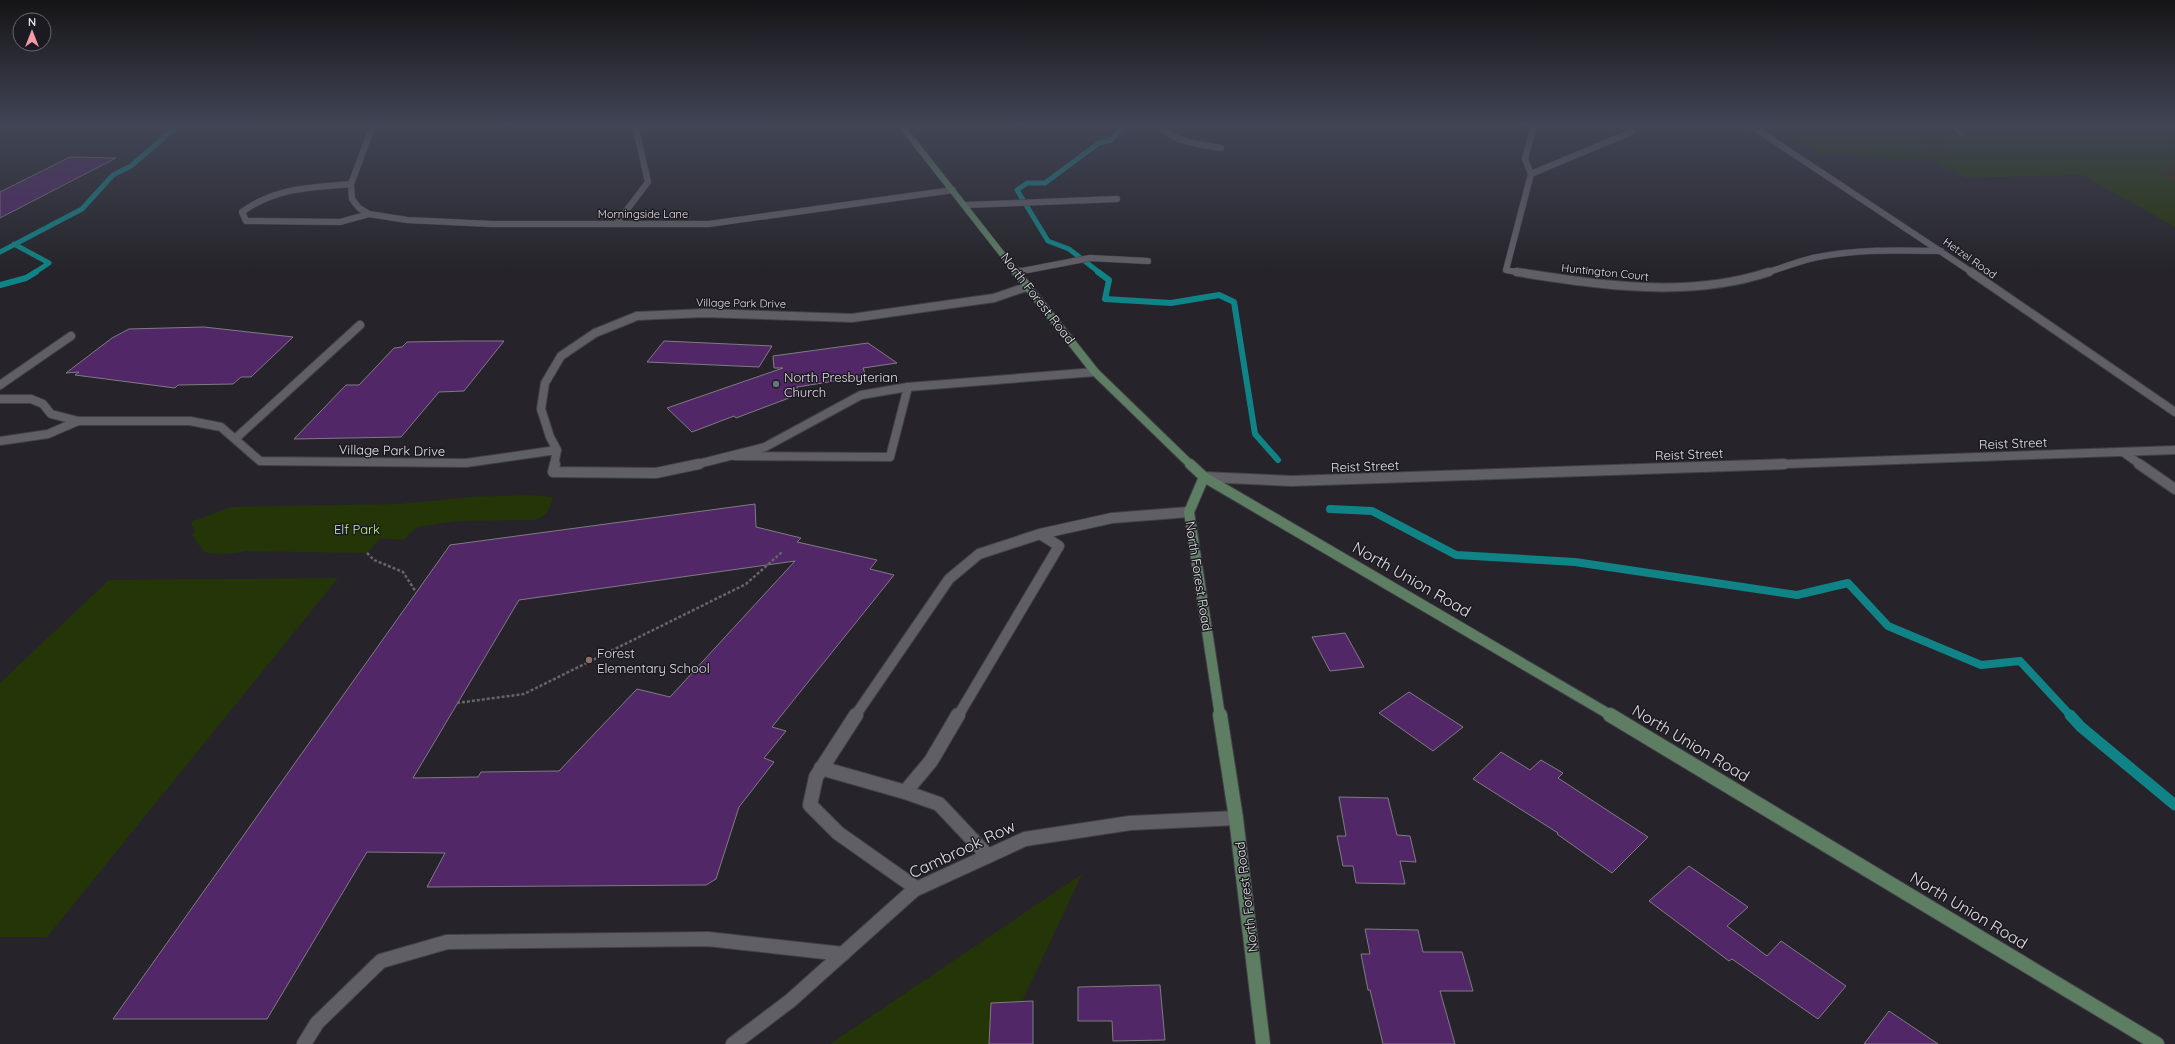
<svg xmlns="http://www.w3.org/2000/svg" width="2175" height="1044" viewBox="0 0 2175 1044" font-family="Quicksand,sans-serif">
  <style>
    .green { fill: #243608 }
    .sand { fill: #342c0b }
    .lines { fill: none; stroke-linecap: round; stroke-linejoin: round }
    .stream-far3 { stroke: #108386; stroke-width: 5 }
    .stream-far2 { stroke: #108386; stroke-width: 6 }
    .stream-far1 { stroke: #108386; stroke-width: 8 }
    .stream { stroke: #108386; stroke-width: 11 }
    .building { fill: #512768; stroke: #7f7b82; fill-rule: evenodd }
    .lane-far3-casing { stroke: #424046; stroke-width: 7 }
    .lane-far2-casing { stroke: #424046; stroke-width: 10 }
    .lane-far1-casing { stroke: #424046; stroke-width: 12 }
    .lane-casing { stroke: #424046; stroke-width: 16 }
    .street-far3-casing { stroke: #424046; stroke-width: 7 }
    .street-far2-casing { stroke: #424046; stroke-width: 10 }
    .street-far1-casing { stroke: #424046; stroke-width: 12 }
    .street-casing { stroke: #424046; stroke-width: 16 }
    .secondary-far3-casing { stroke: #424046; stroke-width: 7 }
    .secondary-far2-casing { stroke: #424046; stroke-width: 10 }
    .secondary-far1-casing { stroke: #424046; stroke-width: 12 }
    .secondary-casing { stroke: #424046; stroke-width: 16 }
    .path { stroke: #66656a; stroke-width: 2.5; stroke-dasharray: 3 2; stroke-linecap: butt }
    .lane-far3 { stroke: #605f66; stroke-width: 6 }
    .lane-far2 { stroke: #605f66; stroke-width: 8 }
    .lane-far1 { stroke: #605f66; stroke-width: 10 }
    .lane { stroke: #605f66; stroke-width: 14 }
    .street-far3 { stroke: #605f66; stroke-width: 6 }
    .street-far2 { stroke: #605f66; stroke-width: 8 }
    .street-far1 { stroke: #605f66; stroke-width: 10 }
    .street { stroke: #605f66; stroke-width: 14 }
    .secondary-far3 { stroke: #5e7e64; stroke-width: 6 }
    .secondary-far2 { stroke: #5e7e64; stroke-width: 8 }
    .secondary-far1 { stroke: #5e7e64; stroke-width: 10 }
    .secondary { stroke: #5e7e64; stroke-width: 14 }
    .worship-dot { fill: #6b7280; stroke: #1c1a21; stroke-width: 1.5 }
    .education-dot { fill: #8d6e63; stroke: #1c1a21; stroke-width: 1.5 }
    .labels { text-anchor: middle; stroke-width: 3; stroke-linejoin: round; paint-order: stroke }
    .far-street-label { font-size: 11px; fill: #e3e2e6; stroke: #1c1a21 }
    .street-label { font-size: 13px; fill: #e3e2e6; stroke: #1c1a21 }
    .poi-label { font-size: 13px; fill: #e3e2e6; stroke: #1c1a21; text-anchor: start }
    .park-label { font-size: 13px; fill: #c3f489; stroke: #1c1a21 }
    .near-street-label { font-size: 16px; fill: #e3e2e6; stroke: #1c1a21 }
  </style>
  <rect width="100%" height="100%" fill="#26242a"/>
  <path class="green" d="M1768 125H2175V227L2082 175 1964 178 1927 157 1896 160 1871 156 1818 154Z
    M529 495 553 497C549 509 547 517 534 520L456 521 417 527 403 540 381 538 367 553 246 551C233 554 218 555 204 552L192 535 195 531 191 522 231 507 400 504 471 497Z
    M338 578 47 937H0V683L109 580Z
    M1082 874 1002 1044H830Z"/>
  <path class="sand" d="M1923 137 1937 139 1944 144V148H1936L1928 145V143L1922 138Z
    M2175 164V182L2166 179 2161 169 2162 167Z"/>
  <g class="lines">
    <path class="stream-far3" d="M14 244 49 263 34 273
      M0 252 82 209 113 175 131 166 174 129 164 125
      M1100 273 1069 249 1048 241 1017 190 1027 183H1045L1099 143 1111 140 1125 125"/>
    <path class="stream-far2" d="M1098 272 1109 280 1105 299 1171 303 1219 295 1234 302 1255 434 1278 460
      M0 285 26 278 36 272"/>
    <path class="stream-far1" d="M1330 509 1372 511 1456 555 1575 562 1797 595 1848 583 1888 626 1981 665 2020 661 2071 716"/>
    <path class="stream" d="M2070 715 2081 727 2175 805"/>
  </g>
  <path class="building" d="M70 157 116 158 0 218V192Z
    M204 327 293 337 251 377H241L233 384 178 385 175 388 75 375 79 372 66 373 112 338 129 329Z
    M463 341H504L464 391 439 392 401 437 294 439 346 385H359L394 348 402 347 407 342Z
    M664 341 772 346 759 367 647 362Z
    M868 343 897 363 863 368 866 376 797 387V395L736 418 734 416 692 432 667 408 783 368H774L773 356Z
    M755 504 756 527 801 538 797 542 877 560 870 569 894 575 772 727 786 731 764 758 774 762 739 807 716 879 706 885 427 887 445 853 367 852 267 1019H113L450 545ZM795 561 670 697 637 689 559 771 481 772 478 777 413 778 519 600Z
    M1345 633 1364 667 1330 671 1312 637Z
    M1409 692 1463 727 1433 751 1379 713Z
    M1501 752 1530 770 1541 760 1563 773 1558 778 1648 837 1612 873 1557 834 1558 833 1473 779Z
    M1339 797 1388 798 1397 835 1410 836 1416 862 1400 861 1405 884 1356 883 1353 866H1343L1337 836H1346Z
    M1689 866 1748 907 1727 926 1767 956 1781 941 1846 986 1818 1019 1732 959 1729 961 1649 901Z
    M1365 929 1418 930 1423 952H1462L1473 991H1440L1455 1044H1383L1370 990H1368L1361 954H1370Z
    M1160 985 1165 1040 1113 1041 1112 1021H1078V987Z
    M1033 1001V1044H989L991 1003Z
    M1889 1011 1938 1044H1864Z"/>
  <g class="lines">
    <defs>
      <path id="lane-far3" d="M1953 125 1961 133
        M965 205 1117 199
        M1017 272 1090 258 1148 261"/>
      <path id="lane-far2" d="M1017 272H1019
        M735 456 890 457 908 387"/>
      <path id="lane-far1" d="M1040 534 1112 518 1189 512
        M855 716 949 579 979 554 1040 534 1059 546 958 716"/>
      <path id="lane" d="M856 715 816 777 810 805 838 833 916 888
        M958 715 931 761 905 792 939 804 988 856
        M821 768 905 792
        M304 1044 317 1023 381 961 447 942 708 939 843 954"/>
      <path id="street-far3" d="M373 125 351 184 352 199 359 208 369 214 407 220 492 224H709L953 190
        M1161 125C1170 143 1203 144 1221 148
        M1750 125 1973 273
        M1531 174 1631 132 1627 125
        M351 184C311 188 276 187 242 212L246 221 340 222 369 214
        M616 224 648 182 635 125
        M1523 273 1506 270 1531 174 1525 159 1534 125
        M1766 273C1781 268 1797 262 1813 258 1854 249 1898 250 1941 251"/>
      <path id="street-far2" d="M1517 272C1600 285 1687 299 1769 272
        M1971 272 2175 412
        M0 385 71 336
        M0 399H31L43 404 51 414 78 421H190L221 427 260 461 466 463 557 450
        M235 439 360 325
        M0 441 48 434 78 421
        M2123 452 2141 465
        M554 465 557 450 550 437 541 409 545 383 561 356 595 333 637 316 704 313 852 318 994 298 1029 286
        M694 465 765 447 861 395 908 387 1095 372
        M1755 465 2175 450"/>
      <path id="street-far1" d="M555 464 553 472 656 473 699 464
        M2139 464 2175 489
        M1204 477 1292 481 1784 464"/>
      <path id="street" d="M733 1044 790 1001 914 890 1025 839 1130 823 1236 818"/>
      <path id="secondary-far3" d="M901 125 1017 273"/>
      <path id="secondary-far2" d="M1016 272 1095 372 1191 465"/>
      <path id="secondary-far1" d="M1190 464 1204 477 1612 716
        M1204 477 1189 512 1220 716"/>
      <path id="secondary" d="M1220 715 1236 818 1263 1044
        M1610 715 2157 1044"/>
    </defs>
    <use href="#lane-far3" class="lane-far3-casing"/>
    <use href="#lane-far2" class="lane-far2-casing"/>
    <use href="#lane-far1" class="lane-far1-casing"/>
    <use href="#lane" class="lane-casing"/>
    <use href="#street-far3" class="street-far3-casing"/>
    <use href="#street-far2" class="street-far2-casing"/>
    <use href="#street-far1" class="street-far1-casing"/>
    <use href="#street" class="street-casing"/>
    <use href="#secondary-far3" class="secondary-far3-casing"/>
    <use href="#secondary-far2" class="secondary-far2-casing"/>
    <use href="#secondary-far1" class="secondary-far1-casing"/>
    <use href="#secondary" class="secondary-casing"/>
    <path class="path" d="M367 553 374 560 403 572 416 592
      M457 703 524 694 746 584 782 552"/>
    <use href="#lane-far3" class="lane-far3"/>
    <use href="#lane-far2" class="lane-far2"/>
    <use href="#lane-far1" class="lane-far1"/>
    <use href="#lane" class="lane"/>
    <use href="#street-far3" class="street-far3"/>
    <use href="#street-far2" class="street-far2"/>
    <use href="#street-far1" class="street-far1"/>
    <use href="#street" class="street"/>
    <use href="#secondary-far3" class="secondary-far3"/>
    <use href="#secondary-far2" class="secondary-far2"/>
    <use href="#secondary-far1" class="secondary-far1"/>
    <use href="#secondary" class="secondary"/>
  </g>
  <linearGradient id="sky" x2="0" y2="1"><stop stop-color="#151417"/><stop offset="0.46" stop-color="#414555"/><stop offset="1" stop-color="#414555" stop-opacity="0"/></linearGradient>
  <rect width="2175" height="271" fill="url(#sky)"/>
  <circle class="worship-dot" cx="776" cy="384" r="4"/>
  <circle class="education-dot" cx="589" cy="660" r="4"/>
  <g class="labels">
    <g class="far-street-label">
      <text x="643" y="218">Morningside Lane</text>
      <text transform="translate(1970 258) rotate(35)" y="4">Hetzel Road</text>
      <text transform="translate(1605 272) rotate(6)" y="4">Huntington Court</text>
      <text transform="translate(741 303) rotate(1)" y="4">Village Park Drive</text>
    </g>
    <g class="street-label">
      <text transform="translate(1038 298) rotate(52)" y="5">North Forest Road</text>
      <text transform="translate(2013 443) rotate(-2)" y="5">Reist Street</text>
      <text transform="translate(392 450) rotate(1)" y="5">Village Park Drive</text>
      <text transform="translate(1689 454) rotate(-2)" y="5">Reist Street</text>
      <text transform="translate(1365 466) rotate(-2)" y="5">Reist Street</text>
      <text transform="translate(1199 576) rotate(81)" y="5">North Forest Road</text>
      <text transform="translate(1246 897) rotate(-97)" y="5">North Forest Road</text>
    </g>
    <g class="poi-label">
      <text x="784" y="382">North Presbyterian<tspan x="784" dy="15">Church</tspan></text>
      <text x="597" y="658">Forest<tspan x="597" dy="15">Elementary School</tspan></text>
    </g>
    <g class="park-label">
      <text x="357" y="534">Elf Park</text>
    </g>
    <g class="near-street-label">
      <text transform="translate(1412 579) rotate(30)" y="6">North Union Road</text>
      <text transform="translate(1691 743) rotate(31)" y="6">North Union Road</text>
      <text transform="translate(962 849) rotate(-25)" y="6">Cambrook Row</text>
      <text transform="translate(1969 910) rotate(31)" y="6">North Union Road</text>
    </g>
  </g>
  <g transform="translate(32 32)"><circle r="19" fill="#1c1a21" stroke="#6c6a70"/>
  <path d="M0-3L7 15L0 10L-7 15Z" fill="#f39aa9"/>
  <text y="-6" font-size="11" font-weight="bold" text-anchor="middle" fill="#e3e2e6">N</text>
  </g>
</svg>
